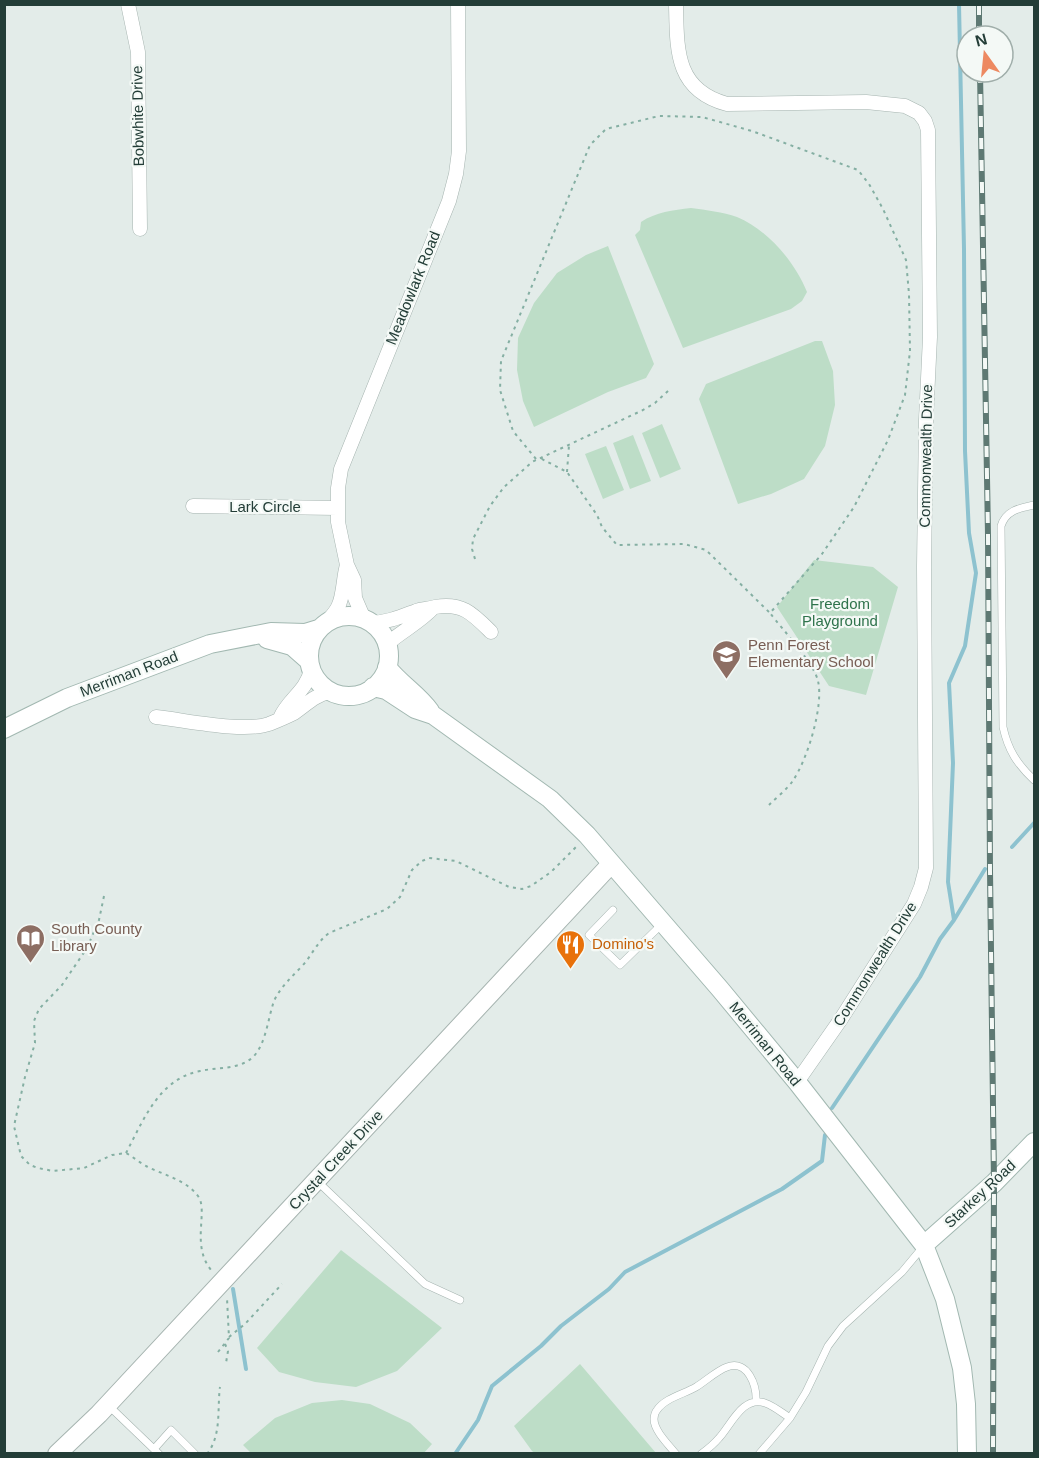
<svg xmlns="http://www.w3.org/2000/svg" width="1039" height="1458" viewBox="0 0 1039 1458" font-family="Arial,sans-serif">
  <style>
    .green { fill: #bdddc7 }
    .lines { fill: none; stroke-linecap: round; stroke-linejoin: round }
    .stream { stroke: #8dc2cf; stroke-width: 4 }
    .service-casing { stroke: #a6b4b0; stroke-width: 8 }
    .minor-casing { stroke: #a6b4b0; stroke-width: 15 }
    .tertiary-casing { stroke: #a6b4b0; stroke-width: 20 }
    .secondary-casing { stroke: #a2b8b1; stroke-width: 20 }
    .path { stroke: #85afa3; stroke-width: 2; stroke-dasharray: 3 4.5; stroke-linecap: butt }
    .service { stroke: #fff; stroke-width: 7 }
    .minor { stroke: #fff; stroke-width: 14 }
    .tertiary { stroke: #fff; stroke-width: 18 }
    .secondary { stroke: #fff; stroke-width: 18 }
    .rail-casing { stroke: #5e7973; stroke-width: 6 }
    .rail { stroke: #f4f9f6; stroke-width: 4; stroke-dasharray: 11; stroke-linecap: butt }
    .labels { text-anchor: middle; stroke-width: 4.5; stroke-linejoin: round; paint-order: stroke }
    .street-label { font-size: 15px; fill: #233d37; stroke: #f4f9f6 }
    .park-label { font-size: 15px; fill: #2f734c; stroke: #f4f9f6 }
    .education-label { font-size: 15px; fill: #785e54; stroke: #f4f9f6; text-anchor: start }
    .food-label { font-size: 15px; fill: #c56008; stroke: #f4f9f6; text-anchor: start }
  </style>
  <rect width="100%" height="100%" fill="#e3ece9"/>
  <path class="green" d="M691 208C706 210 723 212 737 217 768 230 795 262 807 292L802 301 791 309 683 348 635 235 640 230 641 222C656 212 673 210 691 208Z
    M608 246 654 364 646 378 608 392 534 427 523 401 517 370 518 338 534 303 557 273 586 255Z
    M815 341H822L833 371 835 405 825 446 804 479 771 494 738 504 699 399 706 384Z
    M662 424 681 469 660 478 642 433Z
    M633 435 651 481 630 489 613 443Z
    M606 446 624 490 603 499 585 454Z
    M814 560 873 567 898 587 866 695 829 686 777 607Z
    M341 1250 442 1328 397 1371 356 1387 315 1382 279 1372 257 1348Z
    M580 1364 656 1453 536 1454 532 1451 514 1426Z
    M342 1400 370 1404 410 1423 432 1444 423 1454H252L243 1445 275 1418 312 1403Z"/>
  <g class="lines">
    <path class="stream" d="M1012 847 1034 823
      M954 920 948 882 953 763 949 683 965 646 976 573 969 533 965 451 964 249 959 4
      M832 1108 920 977 940 939 954 920 985 869
      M233 1289 246 1369
      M455 1454 478 1420 492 1386 541 1346 561 1326 609 1289 625 1272 782 1189 822 1161 825 1135"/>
    <defs>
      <path id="service" d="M1034 505C1020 508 1006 510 1001 526L1003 727C1008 750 1017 764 1034 780
        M613 910 589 935 620 965 661 925
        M317 1181 425 1284 460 1300
        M109 1406 159 1454
        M154 1449 171 1430 195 1454
        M676 1454C669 1445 654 1431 654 1419 654 1417 655 1412 657 1410 665 1398 684 1394 696 1387 706 1381 716 1371 727 1367 748 1359 757 1386 756 1402
        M701 1454C708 1449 714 1444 719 1438 731 1425 743 1395 765 1403 774 1406 782 1413 790 1418
        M759 1454 790 1418 806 1392 828 1346 843 1326 902 1272 922 1248"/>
      <path id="minor" d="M128 4 138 52 140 229
        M676 4C677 50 675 90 727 104L866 102 905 106 919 113 925 121 928 130 930 337 926 420 924 567 926 868 921 887 914 904 841 1019 797 1082
        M193 506 337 508
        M364 619 355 598 354 580 347 565 338 522V488L341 469 449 201 456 174 459 151 458 4
        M326 623C330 618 335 613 338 607 344 595 343 578 347 565
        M371 623C389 622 400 617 416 611 422 609 429 609 435 607 462 602 473 614 491 632
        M387 644C402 631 420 622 433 608
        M156 717C185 720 243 733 269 724 274 722 290 715 294 713 307 704 315 695 330 692
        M280 718C289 698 306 692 311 670"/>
      <path id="tertiary" d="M57 1454 99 1414 611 864"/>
      <path id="secondary" d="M309 656a40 40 0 1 1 80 0a40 40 0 1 1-80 0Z
        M267 639 292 646 309 661
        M387 667C400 684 418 694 430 711
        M373 687 386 690 415 709 433 715 550 799 587 835 720 989 797 1082 924 1245 945 1299 962 1368 966 1404 967 1454
        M4 729 67 698 210 644 271 632 305 633 318 629
        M924 1245 994 1183 1034 1142"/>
    </defs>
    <use href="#service" class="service-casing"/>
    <use href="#minor" class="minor-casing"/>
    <use href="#tertiary" class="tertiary-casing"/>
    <use href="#secondary" class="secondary-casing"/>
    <path class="path" d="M536 459 513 431 500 390 501 361 590 145 606 129 659 116 702 117 752 131 858 170 869 184 883 209 906 260 909 294 910 351 905 395 888 440 854 507 822 554 770 613 706 550 684 544 617 545 602 527 597 515 567 472 540 458
      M567 472 569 445
      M475 559 472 549 473 539 490 506 504 487 532 462 643 410 655 403 669 390
      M769 805C776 798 786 790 792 782 807 761 824 706 818 681 814 663 782 629 770 613
      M104 896 99 920 87 948 62 985 39 1009 34 1021 35 1043 25 1077 14 1126 21 1156 30 1165 38 1168 53 1171 84 1168 112 1155 126 1153C133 1157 139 1162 146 1166 163 1175 185 1179 198 1196 209 1211 190 1246 212 1271
      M126 1153C144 1119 159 1079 200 1071 218 1067 239 1070 253 1057 266 1044 268 1018 274 1001 281 986 292 977 303 965 312 955 317 942 329 933L387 909 400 897 412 870 422 861 429 858 456 861 509 887 522 889 531 886 551 872 577 846
      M229 1337 245 1324 282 1284
      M225 1344 228 1351 226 1363
      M218 1352 229 1338 227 1298
      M207 1454C222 1435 217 1408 220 1387"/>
    <use href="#service" class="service"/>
    <use href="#minor" class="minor"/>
    <use href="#tertiary" class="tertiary"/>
    <use href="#secondary" class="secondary"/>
    <defs>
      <path id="rail" d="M979 4V36
        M980 72 988 535 990 871 994 1183 993 1454"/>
    </defs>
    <use href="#rail" class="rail-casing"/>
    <use href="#rail" class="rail"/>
  </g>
  <defs>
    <symbol id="school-pin" viewBox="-11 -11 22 30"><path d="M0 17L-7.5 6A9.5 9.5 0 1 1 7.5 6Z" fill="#8d6e63" stroke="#f4f9f6"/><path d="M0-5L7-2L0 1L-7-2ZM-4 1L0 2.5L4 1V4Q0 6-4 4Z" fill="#fff"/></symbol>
    <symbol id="library-pin" viewBox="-11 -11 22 30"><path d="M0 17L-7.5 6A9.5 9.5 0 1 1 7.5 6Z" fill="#8d6e63" stroke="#f4f9f6"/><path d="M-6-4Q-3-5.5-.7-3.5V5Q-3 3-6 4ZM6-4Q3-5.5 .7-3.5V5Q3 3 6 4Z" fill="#fff"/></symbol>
    <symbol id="restaurant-pin" viewBox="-11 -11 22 30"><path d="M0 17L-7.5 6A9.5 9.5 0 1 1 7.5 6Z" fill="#e8710a" stroke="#f4f9f6"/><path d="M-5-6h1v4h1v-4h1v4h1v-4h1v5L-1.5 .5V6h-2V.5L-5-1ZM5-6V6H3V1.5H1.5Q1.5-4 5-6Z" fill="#fff"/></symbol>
  </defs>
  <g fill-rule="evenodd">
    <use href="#school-pin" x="710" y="638" width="33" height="45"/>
    <use href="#library-pin" x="14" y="922" width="33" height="45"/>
    <use href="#restaurant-pin" x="554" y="928" width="33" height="45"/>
  </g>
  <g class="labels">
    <g class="street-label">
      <text transform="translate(138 116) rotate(-91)" y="5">Bobwhite Drive</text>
      <text transform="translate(413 288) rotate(-68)" y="5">Meadowlark Road</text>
      <text transform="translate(926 456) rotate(-89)" y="5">Commonwealth Drive</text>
      <text x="265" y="512">Lark Circle</text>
      <text transform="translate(129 674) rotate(-21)" y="5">Merriman Road</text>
      <text transform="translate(875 964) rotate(-58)" y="5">Commonwealth Drive</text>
      <text transform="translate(765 1044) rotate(51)" y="5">Merriman Road</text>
      <text transform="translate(336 1160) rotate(-47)" y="5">Crystal Creek Drive</text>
      <text transform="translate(980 1194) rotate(-43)" y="5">Starkey Road</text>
    </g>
    <g class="park-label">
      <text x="840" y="609">Freedom<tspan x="840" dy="17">Playground</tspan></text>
    </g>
    <g class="education-label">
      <text x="748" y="650">Penn Forest<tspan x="748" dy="17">Elementary School</tspan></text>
      <text x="51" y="934">South County<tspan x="51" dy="17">Library</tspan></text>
    </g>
    <g class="food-label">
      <text x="592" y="949">Domino's</text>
    </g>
  </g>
  <rect width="1039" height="1458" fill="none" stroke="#233d37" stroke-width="12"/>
  <g transform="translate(985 54) rotate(345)"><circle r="28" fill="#f4f9f6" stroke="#a0aeaa" stroke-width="1.5"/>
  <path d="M0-4.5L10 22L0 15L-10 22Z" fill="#ed8961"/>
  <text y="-9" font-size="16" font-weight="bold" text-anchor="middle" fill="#233d37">N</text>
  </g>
</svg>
